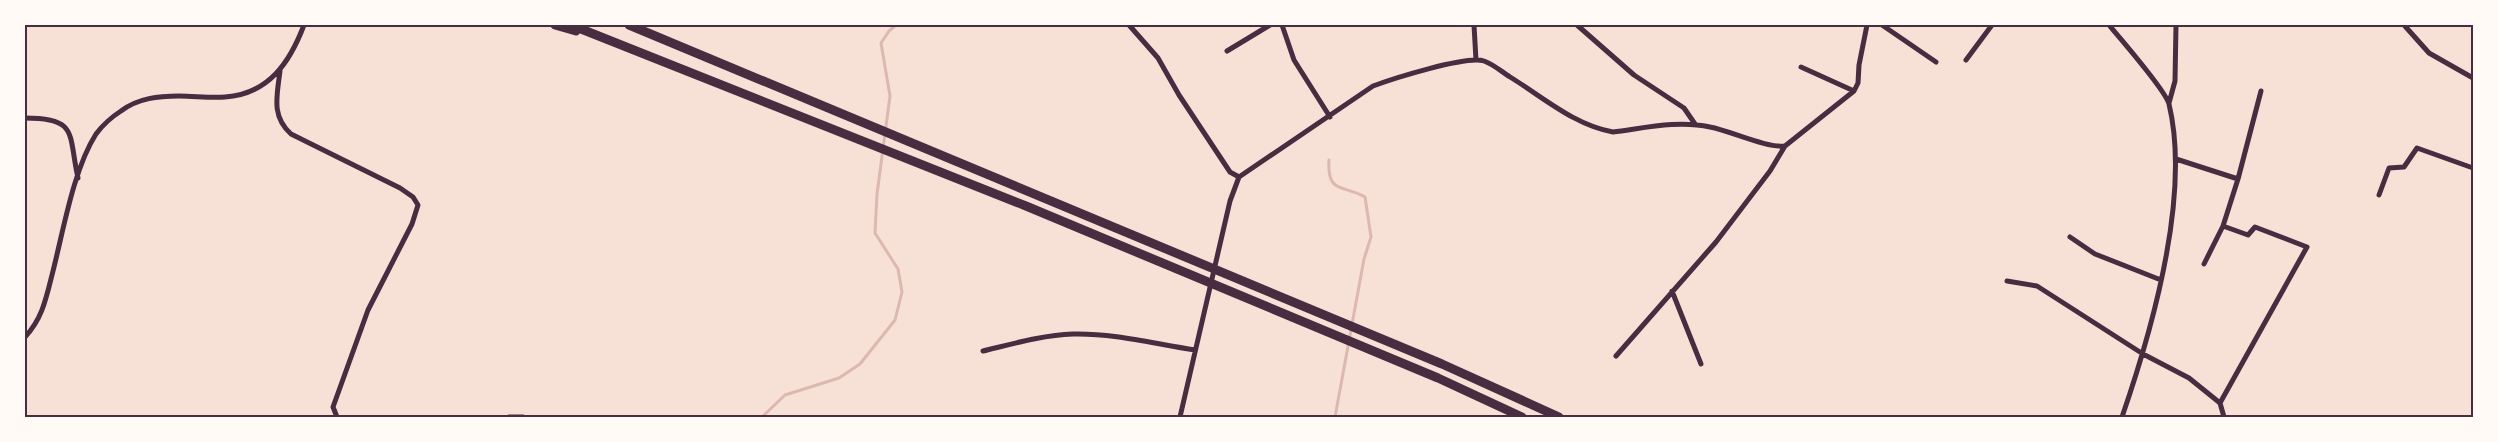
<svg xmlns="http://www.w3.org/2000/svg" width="2498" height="442" viewBox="0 0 2498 442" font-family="Roboto,sans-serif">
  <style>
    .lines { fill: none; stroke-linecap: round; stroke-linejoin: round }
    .stream { stroke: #dcb8b0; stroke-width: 3 }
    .minor { stroke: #4a2c40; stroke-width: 5 }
    .motorway { stroke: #4a2c40; stroke-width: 9 }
    .neatline { fill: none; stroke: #4a2c40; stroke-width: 2 }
  </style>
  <rect width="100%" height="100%" fill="#f7e1d7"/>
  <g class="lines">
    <path class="stream" d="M1329 160C1327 195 1343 184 1365 197L1371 237 1364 259 1335 417
      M762 417 785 395 839 378 860 364 895 320 902 292 898 269 875 233 877 194 890 96 881 43 889 31 896 25"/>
    <path class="minor" d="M1129 25 1158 58 1179 95 1230 172 1239 177
      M1282 25 1294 60 1330 117
      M1474 25 1476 60
      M1577 25 1634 75 1684 108 1695 124
      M1882 25 1936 62
      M2109 25C2120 38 2166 91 2169 104 2191 195 2152 330 2122 417
      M2404 25 2429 53 2473 78
      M1227 51 1270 25
      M1966 60 1992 25
      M1801 67 1854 91
      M280 71C277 96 271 116 291 134L400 188 413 197 418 205 412 224 368 310 333 407 337 417
      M2169 103 2175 81 2176 25
      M25 118C79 118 68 134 78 178
      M2176 159 2238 179
      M2379 195 2389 168 2404 167 2417 148 2473 168
      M2070 237 2095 254 2161 280
      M2204 264 2223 226
      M2007 281 2037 286 2143 354 2189 378 2220 403 2224 417
      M1672 291 1701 364
      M25 337C42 319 46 299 52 275 63 233 73 170 96 134 102 126 113 116 121 111 138 98 159 96 179 96 194 96 210 98 225 97 269 94 290 62 304 25
      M983 351C1012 344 1043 335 1073 334 1114 333 1155 344 1195 350
      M1616 356 1716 242 1770 171 1785 146
      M2220 403 2307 247 2255 227 2248 235 2223 226 2238 179 2261 91
      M509 417H523
      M1180 417 1230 201 1239 177 1373 86C1392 79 1467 55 1484 61 1493 64 1502 72 1510 77 1543 97 1574 125 1613 132 1645 128 1678 120 1710 127 1731 131 1766 148 1785 146L1854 91 1858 83 1859 65 1867 25"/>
    <path class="motorway" d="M555 25 576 31
      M571 25 1026 206 1438 378 1522 417
      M629 25 1442 364 1559 417"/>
  </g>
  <rect width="2498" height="442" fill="none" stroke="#fffaf5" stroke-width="52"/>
  <rect x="26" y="26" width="2446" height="390" class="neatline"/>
</svg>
